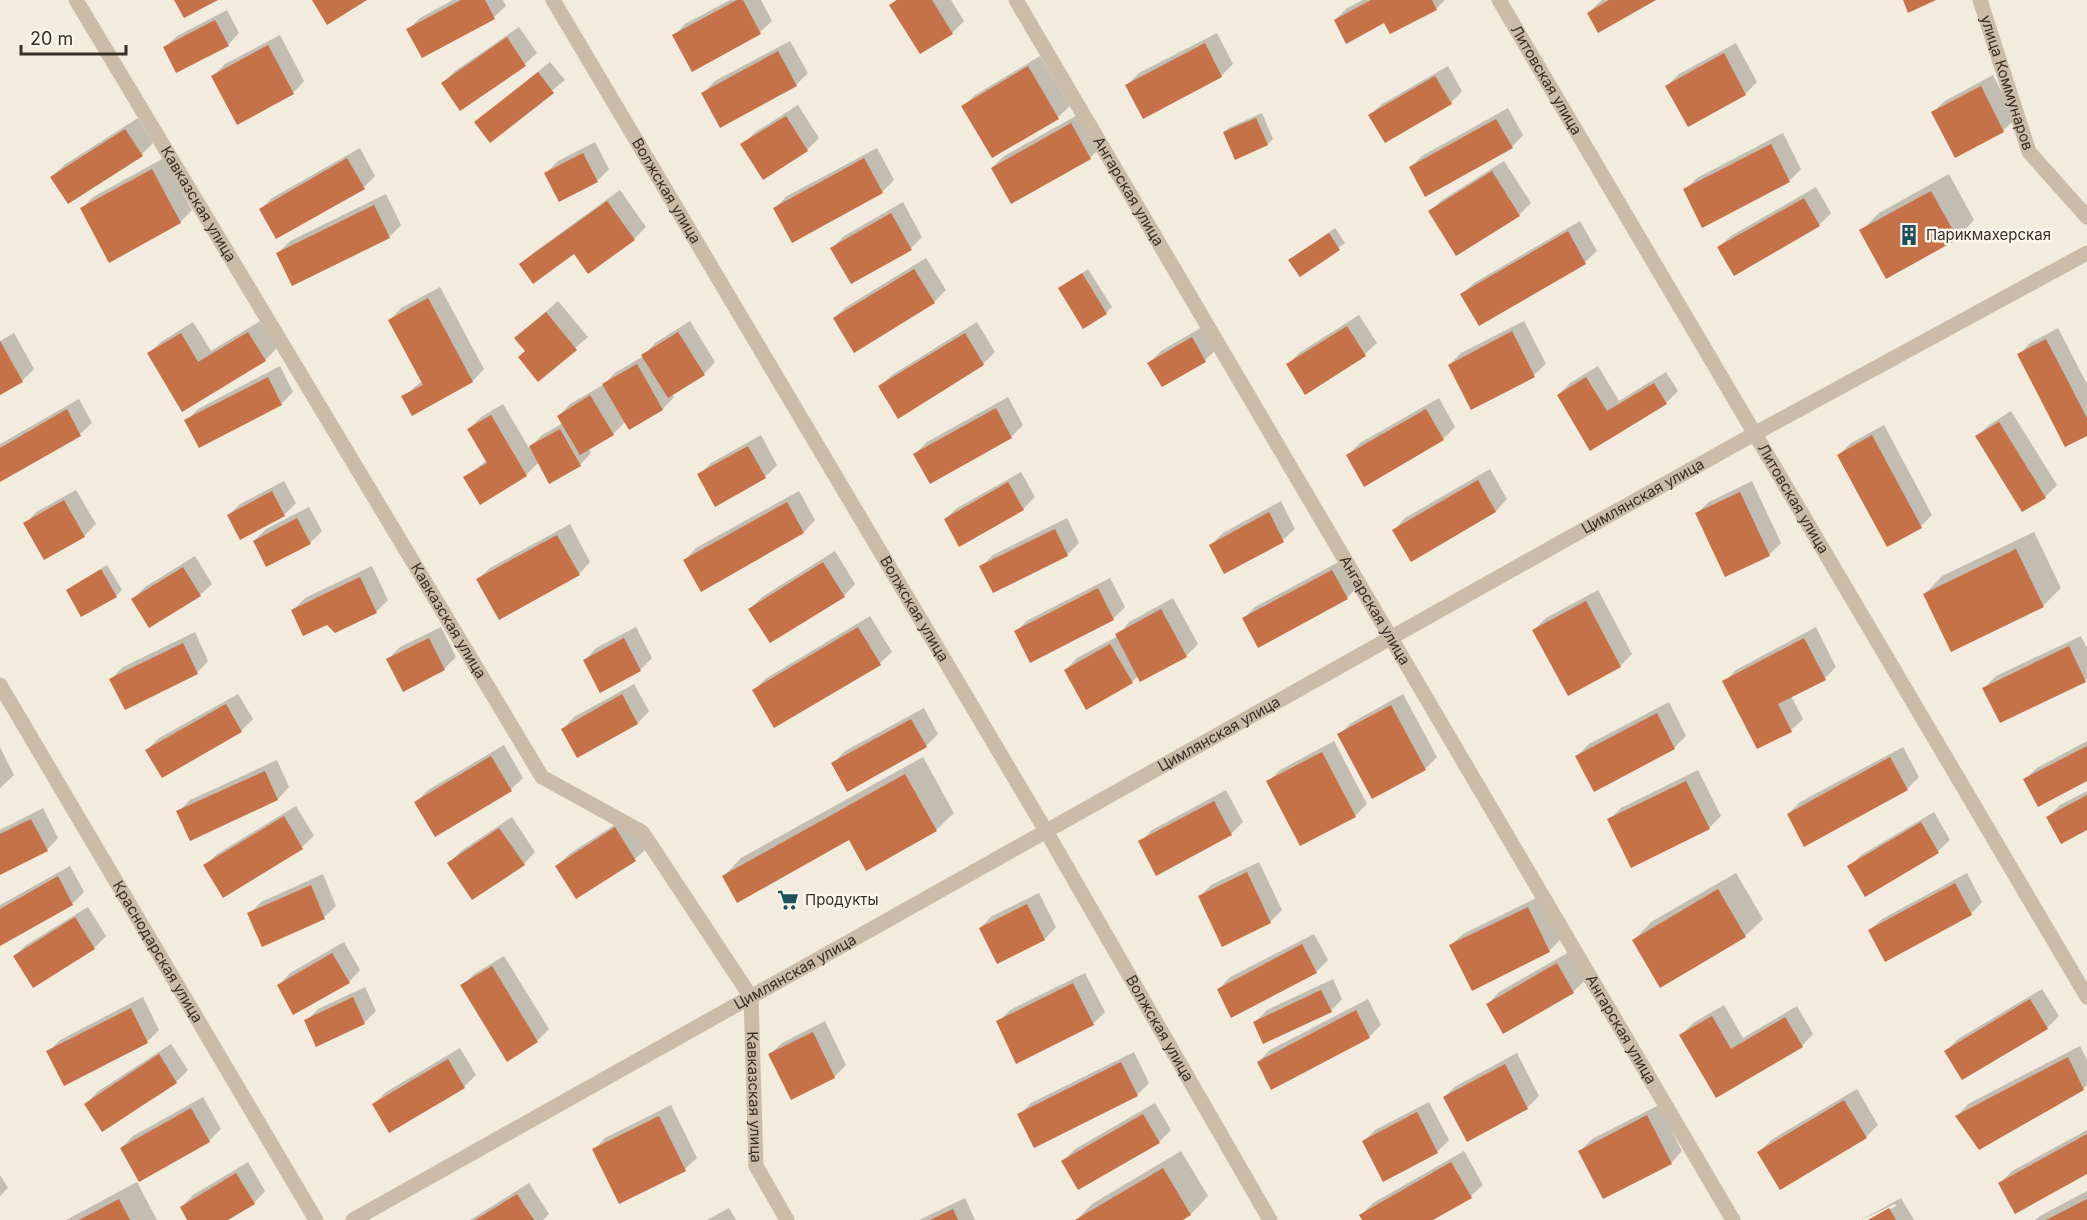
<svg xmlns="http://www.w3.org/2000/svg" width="2087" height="1220" viewBox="0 0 2087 1220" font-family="Inter,sans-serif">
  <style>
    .shadow { fill: #0003 }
    .building { fill: #c57249 }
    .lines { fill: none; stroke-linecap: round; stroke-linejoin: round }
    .minor { stroke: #cbbcaa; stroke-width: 15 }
    .labels { text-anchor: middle; stroke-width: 5; stroke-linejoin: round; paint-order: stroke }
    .street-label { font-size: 15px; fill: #382f29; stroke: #faf4eb }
    .poi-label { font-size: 15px; fill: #382f29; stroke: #faf4eb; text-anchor: start }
  </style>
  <rect width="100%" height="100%" fill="#f3ebde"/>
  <path class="shadow" d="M453 0H503L506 6 494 17 422 56 408 30 420 18Z
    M730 0H761L772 21 760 32 674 36 685 24Z
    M896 0H951L964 21 952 33 891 5Z
    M1363 0H1445L1436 9 1385 21 1335 20 1347 8Z
    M1602 0H1653L1588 13Z
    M227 10 239 33 228 45 165 47 177 36Z
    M519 27 537 53 525 64 461 109 443 83 455 71Z
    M1217 33 1233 64 1221 76 1127 85 1139 73Z
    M280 35 304 81 293 93 213 76 225 64Z
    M790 41 808 73 796 85 703 93 715 81Z
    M1736 43 1757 82 1746 93 1688 125 1667 86 1679 74Z
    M1040 56 1070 106 1058 117 993 156 963 107 975 95Z
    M550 62 565 80 490 141 476 122Z
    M1448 66 1462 91 1451 103 1370 115 1382 104Z
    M1993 75 2015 119 2003 131 1956 156 1933 112 1945 101Z
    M798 105 819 138 807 150 742 145 754 133Z
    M1508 108 1523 135 1512 147 1410 168 1422 156Z
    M1083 112 1102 146 1090 158 992 168 1004 156Z
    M1262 113 1273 139 1268 144 1224 132 1230 127Z
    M138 118 153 143 142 154 52 177 64 165Z
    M1783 133 1801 169 1789 181 1685 190 1697 178Z
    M595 142 609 169 597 181 546 173 558 161Z
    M360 148 375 176 364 187 261 209 272 198Z
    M877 148 894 180 882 192 775 208 787 196Z
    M164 158 192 210 180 222 82 208 93 197Z
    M1504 161 1531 203 1519 215 1430 211 1442 200Z
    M1949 174 1974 220 1957 238 1861 231 1879 213Z
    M1816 187 1831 213 1819 225 1719 247 1731 236Z
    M620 190 646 227 634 239 589 272 574 252 521 264 533 253Z
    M386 194 401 225 389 237 278 253 290 241Z
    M903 202 922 237 911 248H832L844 236Z
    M1580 221 1597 251 1585 262 1479 324 1462 294 1474 283Z
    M1335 228 1345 243 1300 275 1290 260Z
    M926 258 946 290 934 302 834 318 846 307Z
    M1088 269 1112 307 1106 313 1060 288Z
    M440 287 484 369 473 381 403 397 422 381 390 320 401 308Z
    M558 301 588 337 538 380 526 351 516 338Z
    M1359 315 1377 343 1365 354 1306 392 1288 365 1299 353Z
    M260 321 277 348 265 360 183 410 149 353 161 342 193 322 211 351Z
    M690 321 715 362 704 374 672 394 674 397 663 409 629 428 625 422 613 434 589 449 591 453 580 465 539 462 526 475 465 478 487 460 469 429 481 417 503 404 529 448 542 435 563 423 559 416 570 404 603 385 616 372 644 356 655 343Z
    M1524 321 1546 364 1534 375 1472 408 1449 365 1461 353Z
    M977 322 995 352 983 364 899 417 880 386 892 375Z
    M1204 326 1217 349 1205 360 1149 363 1161 351Z
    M2058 328 2087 384V434L2019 355 2030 343Z
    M14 333 34 369 22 381 0 393V341Z
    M280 366 293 392 281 404 186 421 198 409Z
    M1598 366 1619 401 1666 372 1678 391 1666 403 1591 449 1558 395 1570 383Z
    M1008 397 1023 425 1011 437 931 482 915 454 927 442Z
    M1439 398 1455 427 1443 439 1348 455 1360 443Z
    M79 399 92 423 80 434 0 481V444Z
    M2011 411 2057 485 2045 497 1977 436 1989 425Z
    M1884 425 1932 515 1921 526 1839 455 1851 443Z
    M761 435 777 465 765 477 699 475 711 463Z
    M1490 469 1507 499 1496 511 1411 560 1394 530 1405 518Z
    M1021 472 1035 497 1023 509 960 545 945 519 957 508Z
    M284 481 296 503 284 515 228 516 240 504Z
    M1752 481 1781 543 1769 555 1697 513 1709 502Z
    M76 490 96 524 84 536 25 524 36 512Z
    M799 491 815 520 804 532 685 560 696 548Z
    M1281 501 1295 529 1283 540 1225 572 1211 545 1223 533Z
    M309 507 322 531 310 543 254 541 266 529Z
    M1067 518 1079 543 1067 555 981 567 993 555Z
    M570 524 590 562 579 574 478 579 490 568Z
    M2034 532 2061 588 2043 606 1952 650 1925 594 1942 576Z
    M835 551 855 584 844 596 750 609 762 597Z
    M195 556 212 584 200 595 133 599 145 587Z
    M1344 559 1358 586 1347 598 1244 618 1255 607Z
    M107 565 122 590 116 596 67 590Z
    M372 566 388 600 376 612 327 623 293 610 305 598Z
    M1110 578 1125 607 1113 619 1016 631 1028 620Z
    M1598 590 1632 654 1620 666 1568 694 1534 630 1546 618Z
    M1173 598 1198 644 1186 656 1139 675 1132 682 1066 670 1077 658 1118 636 1129 622Z
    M870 616 892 652 880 663 754 691 765 679Z
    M441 627 456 657 444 669 388 659 400 647Z
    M636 627 652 658 640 670 601 691 585 660 596 648Z
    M1816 627 1836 667 1825 678 1791 696 1803 719 1791 730 1724 682 1736 670Z
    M195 632 208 661 197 673 111 679 123 667Z
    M2081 636 2087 648V679L2000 721 1984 688 1996 676Z
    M634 684 649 711 638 723 578 756 563 729 574 717Z
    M238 694 253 719 241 731 147 750 159 738Z
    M1403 694 1437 757 1425 769 1373 797 1339 735 1351 723Z
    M1669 702 1686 736 1674 748 1577 756 1589 744Z
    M924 708 938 734 926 746 833 763 845 751Z
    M1334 741 1367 804 1355 816 1301 844 1268 782 1280 770Z
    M2087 741V780L2025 779 2037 768Z
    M504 745 523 778 511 789 416 802 428 790Z
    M0 747 14 775 0 788Z
    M1903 747 1919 777 1907 789 1788 814 1800 802Z
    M923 757 954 813 936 830 850 838 724 876 741 858Z
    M277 760 289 787 278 799 178 812 190 800Z
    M1698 770 1721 816 1709 828 1609 820 1621 808Z
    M1226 790 1243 822 1231 834 1140 842 1152 830Z
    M2087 791V829L2048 817 2060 805Z
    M296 806 314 836 302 847 223 896 205 866 217 854Z
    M43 808 58 838 47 850 0 873V830Z
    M1934 812 1950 840 1938 851 1866 895 1849 867 1861 855Z
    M512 817 535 852 524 864 449 863 461 851Z
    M627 817 647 848 635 859 577 896 557 866 569 854Z
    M1259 862 1282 910 1270 922 1200 896 1211 885Z
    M70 866 84 892 72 904 0 944V905Z
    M1736 873 1763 919 1745 936 1634 940 1651 922Z
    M1967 873 1982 902 1971 914 1870 930 1882 919Z
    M323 874 336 906 324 917 263 945 249 914 261 902Z
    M1039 893 1056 927 1045 939 997 962 980 928 992 916Z
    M1540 896 1561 939 1549 951 1473 989 1451 945 1463 934Z
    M88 907 106 936 94 948 15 956 26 945Z
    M1314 934 1328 960 1316 972 1219 989 1230 977Z
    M344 942 360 970 349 982 279 985 290 973Z
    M1569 952 1585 980 1573 992 1488 1004 1499 992Z
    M504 956 549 1029 537 1041 462 986 474 974Z
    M1085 973 1105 1012 1093 1024 998 1022 1010 1010Z
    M1333 979 1342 999 1331 1011 1255 1022 1267 1010Z
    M365 987 376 1011 364 1023 306 1021 318 1009Z
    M2042 989 2059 1016 2047 1028 1946 1051 1958 1039Z
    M143 997 159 1030 148 1041 65 1084 48 1052 60 1040Z
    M1368 999 1381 1025 1369 1037 1258 1062 1270 1050Z
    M1724 1005 1743 1038 1797 1006 1813 1034 1802 1046 1717 1096 1681 1035 1693 1023Z
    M825 1021 846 1065 834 1077 770 1054 782 1043Z
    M171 1044 188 1070 176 1082 103 1130 86 1104 97 1092Z
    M2080 1046 2087 1060V1085L2083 1089 1957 1116 1968 1104Z
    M460 1048 476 1075 464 1087 374 1104 386 1092Z
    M1134 1052 1149 1083 1137 1095 1035 1146 1019 1115 1031 1103Z
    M1517 1053 1539 1096 1528 1107 1467 1140 1444 1097 1456 1086Z
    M1857 1089 1878 1125 1866 1137 1759 1152 1771 1140Z
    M203 1097 221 1129 209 1141 121 1148 133 1136Z
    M1429 1102 1449 1140 1437 1152 1363 1142 1375 1130Z
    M1155 1103 1171 1130 1159 1142 1063 1161 1075 1149Z
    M671 1105 697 1158 685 1169 594 1150 605 1138Z
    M1659 1105 1682 1151 1671 1163 1580 1151 1592 1139Z
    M2087 1130V1172L2000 1183 2012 1171Z
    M1181 1151 1208 1196 1191 1214 1180 1220H1077L1092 1204Z
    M1464 1151 1483 1185 1471 1196 1430 1220H1364L1361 1215 1373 1203Z
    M248 1162 265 1191 254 1203 225 1220H189L182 1207 193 1195Z
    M0 1175 8 1188 0 1196Z
    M137 1182 157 1220H66Z
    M529 1183 549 1214 543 1220H470Z
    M2087 1191V1220H2035L2040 1216Z
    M965 1198 975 1220H919Z
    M1901 1198 1914 1220H1871L1896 1206 1895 1204 1861 1220Z
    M729 1208 736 1220H707Z"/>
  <path class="building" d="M174 0H218L184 18Z
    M312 0H367L327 25Z
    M461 0H485L495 19 422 58 406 29Z
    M737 0H743L761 34 692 72 672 35Z
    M897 0H932L953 34 920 54 889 5Z
    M1371 0H1432L1437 10 1390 34 1384 23 1346 44 1334 20Z
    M1609 0H1656L1598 33 1587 13Z
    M1903 0H1936L1908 13Z
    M215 20 229 46 176 73 163 47Z
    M507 37 526 66 460 111 441 83Z
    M1205 43 1222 77 1143 119 1125 85Z
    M268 45 294 94 237 125 211 76Z
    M778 51 797 86 720 128 701 93Z
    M1724 53 1746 95 1688 127 1665 86Z
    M1028 66 1059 119 992 158 961 106Z
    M538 72 554 93 490 143 474 122Z
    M1435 76 1452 104 1385 143 1368 115Z
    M1981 86 2004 132 1955 158 1931 112Z
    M786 116 808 151 763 180 740 144Z
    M1256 118 1268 145 1235 160 1223 132Z
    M1496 119 1513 148 1425 197 1409 167Z
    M1071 123 1091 159 1011 204 991 168Z
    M125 129 143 156 68 204 50 177Z
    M1771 144 1790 182 1702 228 1683 189Z
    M583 153 598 182 559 202 544 173Z
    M347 158 365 189 276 239 259 209Z
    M864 158 883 193 792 243 773 208Z
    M152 169 181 223 109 263 80 208Z
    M1492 171 1520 216 1456 256 1428 211Z
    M1931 191 1958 239 1886 279 1859 230Z
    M1804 198 1820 226 1734 276 1717 247Z
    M607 201 635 240 588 274 574 254 533 284 519 264Z
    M374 205 390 238 292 286 276 253Z
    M891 213 912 250 851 284 830 248Z
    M1568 231 1586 264 1479 326 1460 294Z
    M1329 233 1340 250 1300 277 1288 260Z
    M914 269 935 303 854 353 833 318Z
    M1082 273 1107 314 1083 329 1058 288Z
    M428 298 473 382 412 416 401 396 423 385 388 320Z
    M546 312 577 350 538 382 518 357 525 351 514 338Z
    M1347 326 1366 356 1305 395 1286 364Z
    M1512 331 1535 377 1471 410 1448 365Z
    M248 332 266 361 182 412 147 353 181 333 198 362Z
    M678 332 705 375 668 398 641 355Z
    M965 333 984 365 898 419 878 386Z
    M1192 337 1206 362 1162 387 1147 363Z
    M2046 339 2087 418V436L2065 447 2017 354Z
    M0 341 23 382 0 395Z
    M637 364 663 410 629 430 602 384Z
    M268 377 282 405 199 448 184 420Z
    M1586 377 1607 411 1654 383 1667 404 1590 451 1557 395Z
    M590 395 614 435 580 455 557 416Z
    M996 408 1012 438 930 484 913 454Z
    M67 409 81 436 0 482V448Z
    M1426 409 1444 440 1364 487 1346 455Z
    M491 415 527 476 480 505 463 477 487 463 467 429Z
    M1999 422 2046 498 2022 512 1975 436Z
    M560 429 581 466 549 484 529 446Z
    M1872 435 1922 528 1887 547 1837 455Z
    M748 446 766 478 715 507 697 474Z
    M1478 480 1496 512 1411 562 1392 530Z
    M1008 482 1024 510 959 547 944 519Z
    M272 491 285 516 240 540 227 515Z
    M1740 492 1770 556 1725 577 1695 513Z
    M64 500 85 537 44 560 23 523Z
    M787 502 804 533 701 592 683 560Z
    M1269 512 1284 542 1224 574 1209 545Z
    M297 518 311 544 266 567 253 541Z
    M1055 529 1068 556 993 593 979 566Z
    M557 535 580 575 499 620 476 579Z
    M2016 549 2044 607 1951 652 1923 594Z
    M823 562 845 597 770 643 748 609Z
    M183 567 201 596 149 628 131 599Z
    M101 569 117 597 81 617 66 590Z
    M1332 570 1348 599 1258 648 1242 618Z
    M360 577 377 613 335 633 327 625 303 636 291 610Z
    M1098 588 1114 620 1030 663 1014 631Z
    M1586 601 1621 667 1568 696 1532 630Z
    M1161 609 1187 657 1140 682 1115 634Z
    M858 627 881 665 774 728 752 690Z
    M429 638 445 670 403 692 386 659Z
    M624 638 641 671 600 693 583 660Z
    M1804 638 1826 680 1778 704 1792 732 1757 749 1722 681Z
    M183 643 198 674 125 710 109 679Z
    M1110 644 1133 683 1086 710 1064 670Z
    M2069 646 2086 682 2000 723 1982 688Z
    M622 694 638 724 577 758 561 729Z
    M226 704 242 732 162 778 145 750Z
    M1391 705 1426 770 1372 799 1337 734Z
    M1657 713 1675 749 1594 792 1575 756Z
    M911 719 927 747 847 792 831 763Z
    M2087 746V781L2038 807 2023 779Z
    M1322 752 1356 817 1300 846 1266 781Z
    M491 756 512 791 435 837 414 802Z
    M1890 757 1908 790 1804 847 1787 814Z
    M265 771 278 800 190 841 176 811Z
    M905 774 937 831 866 871 849 840 737 903 722 876Z
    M1686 781 1710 829 1631 868 1607 819Z
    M2087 795V830L2061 844 2046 817Z
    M1214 801 1232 835 1156 876 1138 841Z
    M284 816 303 849 223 898 203 865Z
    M31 819 48 851 0 875V834Z
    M1921 822 1939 853 1865 897 1847 866Z
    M615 827 636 861 576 899 555 866Z
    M499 828 525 865 472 900 447 863Z
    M1247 872 1271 923 1222 947 1198 896Z
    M58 876 73 905 0 946V909Z
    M1955 883 1972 915 1885 962 1868 930Z
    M311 885 325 919 262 947 247 913Z
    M1718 889 1746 937 1660 988 1632 940Z
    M1027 904 1045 940 997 964 979 928Z
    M1528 907 1550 952 1472 991 1449 945Z
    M75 917 95 949 33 988 13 956Z
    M1302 944 1317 973 1231 1018 1217 989Z
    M332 953 350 983 293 1015 277 985Z
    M1557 963 1574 993 1503 1034 1486 1004Z
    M492 966 538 1042 507 1062 460 985Z
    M1073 983 1094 1025 1016 1064 996 1021Z
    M1321 990 1332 1012 1263 1044 1253 1022Z
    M353 997 365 1024 316 1047 304 1020Z
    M2030 999 2048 1029 1962 1080 1944 1051Z
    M131 1008 148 1043 64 1086 46 1051Z
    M1356 1010 1370 1038 1271 1090 1257 1062Z
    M1712 1016 1731 1049 1785 1017 1803 1047 1716 1098 1679 1035Z
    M813 1032 835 1078 791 1100 768 1054Z
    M159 1054 177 1083 102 1132 84 1104Z
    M2068 1057 2084 1090 1979 1150 1955 1116Z
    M448 1059 465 1088 389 1133 372 1104Z
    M1121 1062 1138 1096 1034 1148 1017 1114Z
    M1505 1064 1528 1109 1467 1142 1443 1097Z
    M1844 1100 1867 1138 1780 1190 1757 1152Z
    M191 1108 210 1142 139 1182 120 1148Z
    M1417 1112 1438 1153 1383 1182 1362 1141Z
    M1143 1114 1160 1143 1078 1190 1061 1161Z
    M1647 1115 1672 1164 1603 1199 1578 1151Z
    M659 1116 686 1171 619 1204 592 1149Z
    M2087 1134V1174L2015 1214 1998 1183Z
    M1451 1162 1472 1198 1433 1220H1362L1359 1215Z
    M1163 1168 1191 1215 1183 1220H1075Z
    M236 1173 255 1204 228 1220H187L180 1207Z
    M517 1194 534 1220H475Z
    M119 1199 130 1220H79Z
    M2087 1199V1220H2046Z
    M1889 1208 1896 1220H1868Z
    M953 1209 958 1220H930Z"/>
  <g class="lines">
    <g class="minor">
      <path id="s1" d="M76 0 542 777 642 832 751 997 756 1166 787 1220"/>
      <path id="s2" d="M553 0 1046 831 1270 1220"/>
      <path id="s3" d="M1016 0 1733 1220"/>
      <path id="s4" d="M1499 0 2087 997"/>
      <path id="s5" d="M1980 0 2029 152 2087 217"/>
      <path id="s6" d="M0 685 316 1220"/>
      <path id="s7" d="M353 1220 1754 434 2087 253"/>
    </g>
  </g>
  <defs>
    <symbol id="building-bare" viewBox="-9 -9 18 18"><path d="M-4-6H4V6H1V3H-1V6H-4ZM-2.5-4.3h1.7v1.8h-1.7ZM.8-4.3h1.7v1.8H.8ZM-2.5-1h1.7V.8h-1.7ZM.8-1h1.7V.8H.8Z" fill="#1f515a" stroke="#faf4eb" stroke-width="2.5" paint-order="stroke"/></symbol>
    <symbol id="supermarket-bare" viewBox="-9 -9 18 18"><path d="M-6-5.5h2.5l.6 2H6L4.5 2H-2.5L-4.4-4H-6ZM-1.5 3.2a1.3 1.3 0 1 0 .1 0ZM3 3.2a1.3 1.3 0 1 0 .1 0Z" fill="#1f515a" stroke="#faf4eb" stroke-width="2.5" paint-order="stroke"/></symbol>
  </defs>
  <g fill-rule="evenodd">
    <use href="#building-bare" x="1894" y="220" width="30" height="30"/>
    <use href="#supermarket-bare" x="773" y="885" width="30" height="30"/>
  </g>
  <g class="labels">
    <g class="street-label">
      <text dy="5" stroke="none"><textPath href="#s4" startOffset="93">Литовская улица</textPath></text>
      <text dy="5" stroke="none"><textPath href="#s5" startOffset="87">улица Коммунаров</textPath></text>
      <text dy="5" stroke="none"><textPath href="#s2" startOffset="222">Волжская улица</textPath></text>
      <text dy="5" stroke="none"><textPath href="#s3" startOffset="222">Ангарская улица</textPath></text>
      <text dy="5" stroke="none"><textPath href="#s1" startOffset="238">Кавказская улица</textPath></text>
      <text dy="5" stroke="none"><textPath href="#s7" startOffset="1479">Цимлянская улица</textPath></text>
      <text dy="5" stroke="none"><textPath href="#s4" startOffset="579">Литовская улица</textPath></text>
      <text dy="5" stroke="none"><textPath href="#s2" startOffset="708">Волжская улица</textPath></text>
      <text dy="5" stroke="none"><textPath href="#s3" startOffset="708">Ангарская улица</textPath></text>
      <text dy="5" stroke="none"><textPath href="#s1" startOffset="724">Кавказская улица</textPath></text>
      <text dy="5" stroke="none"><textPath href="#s7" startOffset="993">Цимлянская улица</textPath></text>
      <text dy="5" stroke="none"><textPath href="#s6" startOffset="310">Краснодарская улица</textPath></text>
      <text dy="5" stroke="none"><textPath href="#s7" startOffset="507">Цимлянская улица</textPath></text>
      <text dy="5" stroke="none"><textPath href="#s2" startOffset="1194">Волжская улица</textPath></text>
      <text dy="5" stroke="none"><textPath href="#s3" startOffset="1194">Ангарская улица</textPath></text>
      <text dy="5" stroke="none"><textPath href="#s1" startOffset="1318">Кавказская улица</textPath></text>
    </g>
    <g class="poi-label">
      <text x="1926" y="240">Парикмахерская</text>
      <text x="805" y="905">Продукты</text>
    </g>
  </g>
  <path d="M21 45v9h105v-9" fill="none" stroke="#382f29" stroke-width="3"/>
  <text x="30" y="45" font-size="18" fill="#382f29" stroke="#faf4eb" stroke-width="4.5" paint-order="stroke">20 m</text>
</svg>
